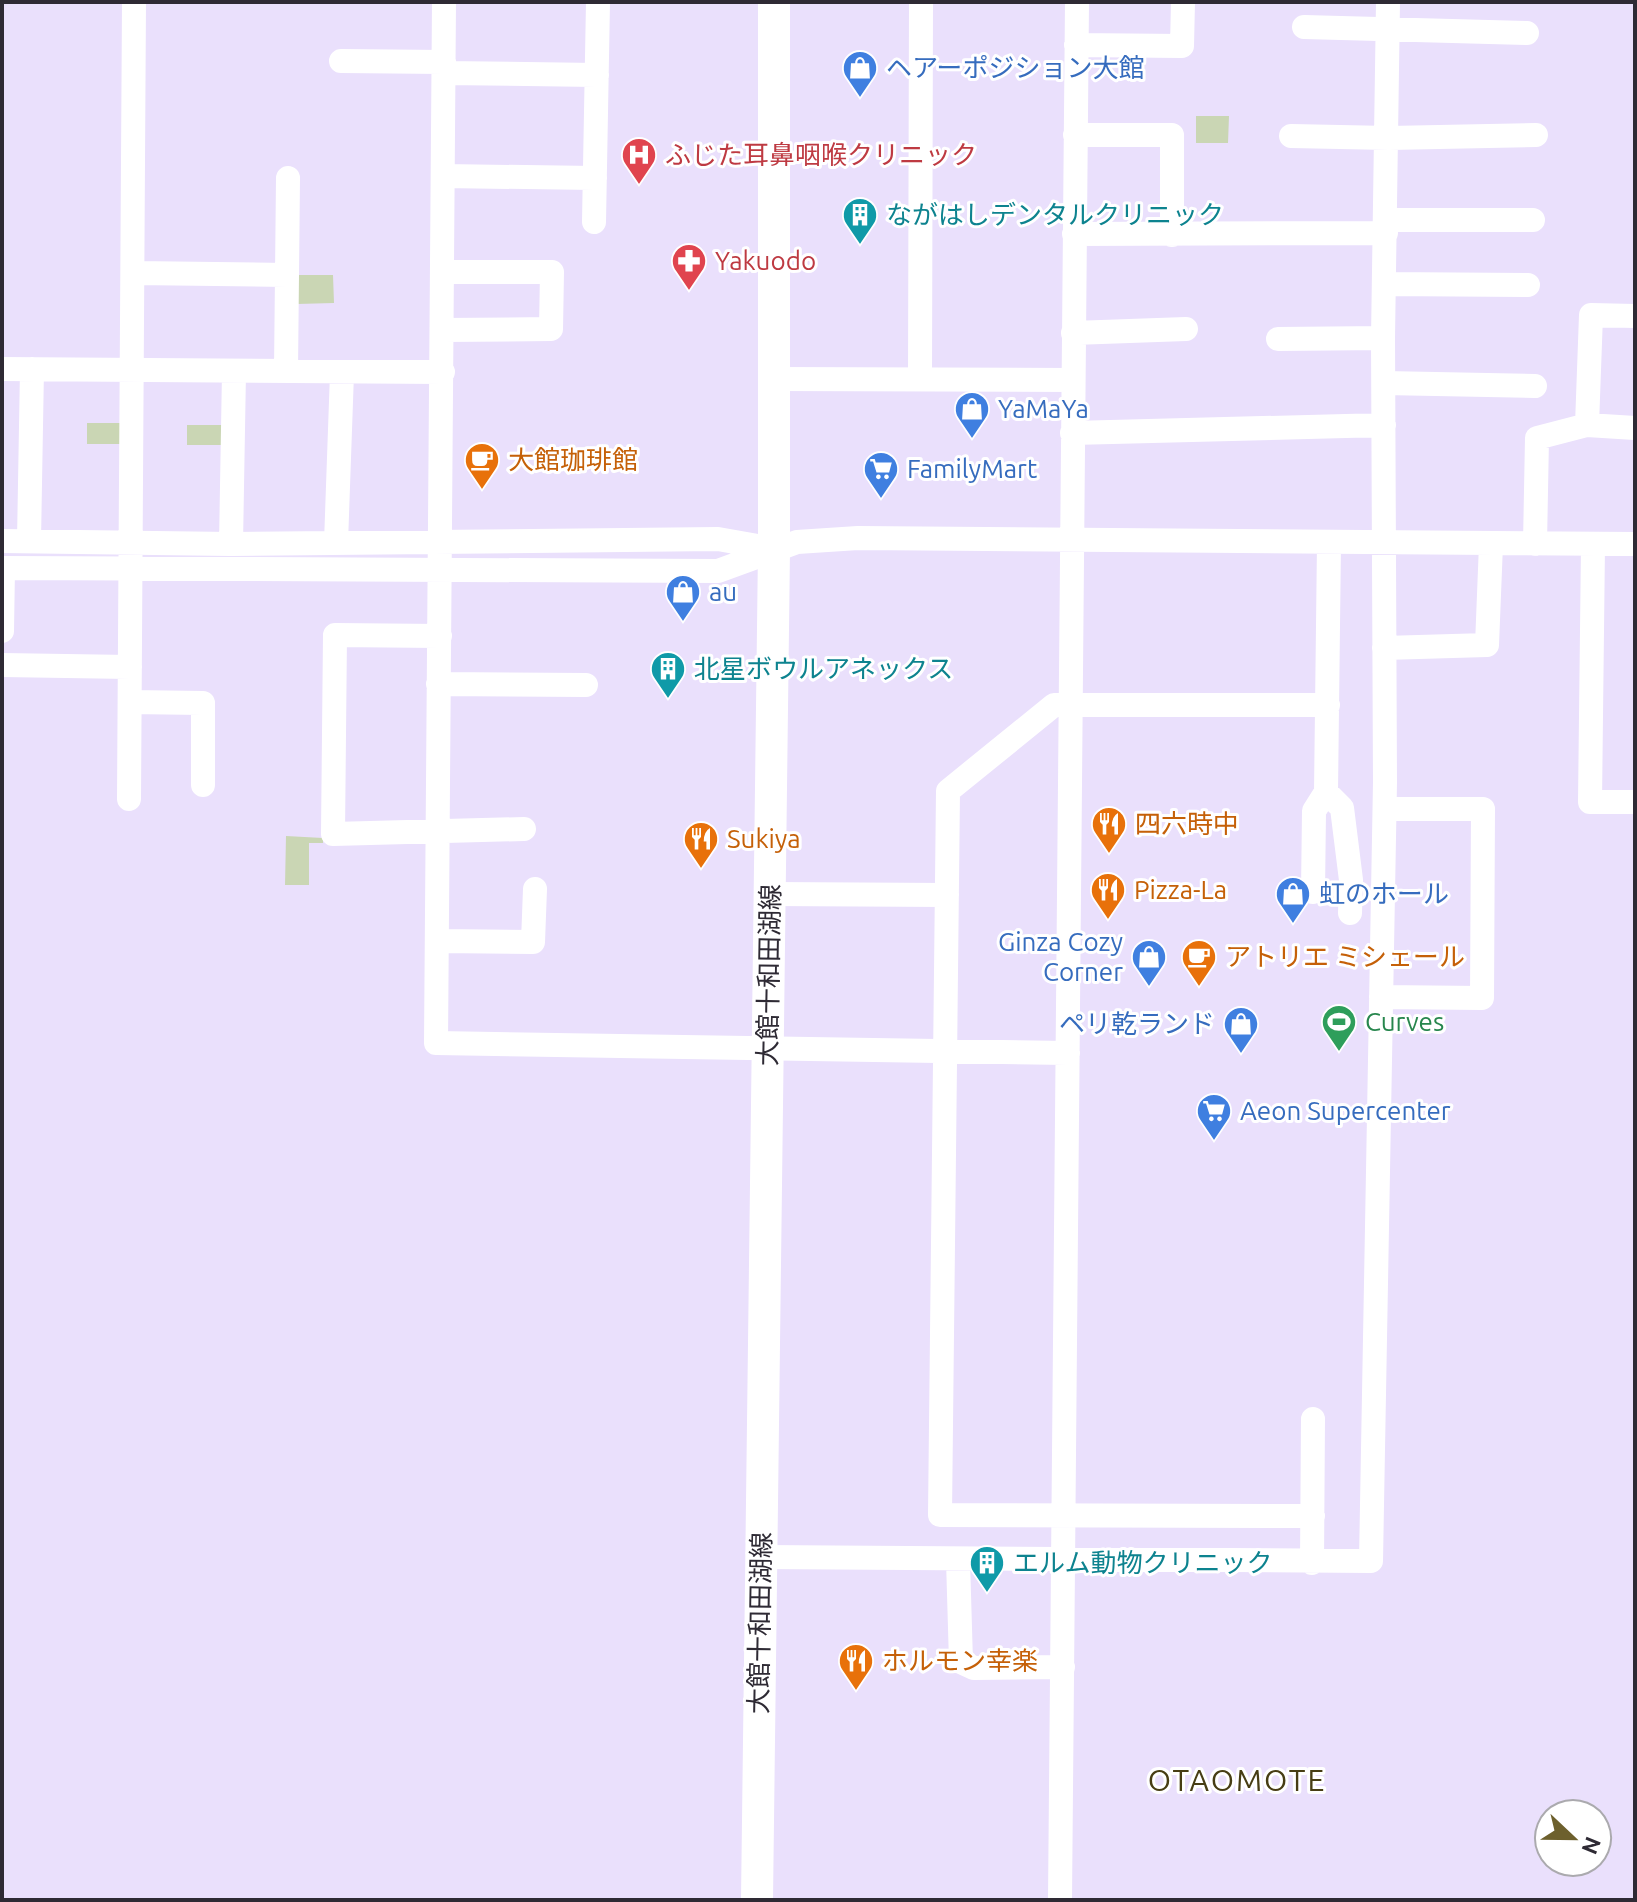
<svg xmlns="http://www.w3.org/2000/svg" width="1637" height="1902" viewBox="0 0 1637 1902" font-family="Ubuntu,'Noto Sans JP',sans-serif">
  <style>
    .green { fill: #cad6b4 }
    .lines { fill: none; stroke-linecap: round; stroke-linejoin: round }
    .minor { stroke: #fff; stroke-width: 24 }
    .major { stroke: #fff; stroke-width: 32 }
    .labels { text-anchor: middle; stroke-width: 6; stroke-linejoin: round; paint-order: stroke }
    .shop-label { font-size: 26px; fill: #366cbe; stroke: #fff; text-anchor: start }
    .health-label { font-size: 26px; fill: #be3a42; stroke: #fff; text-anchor: start }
    .culture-label { font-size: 26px; fill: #0d838f; stroke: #fff; text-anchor: start }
    .food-label { font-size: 26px; fill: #c56008; stroke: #fff; text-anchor: start }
    .street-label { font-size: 26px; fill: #2e2a34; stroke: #fff }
    .leisure-label { font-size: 26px; fill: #27864d; stroke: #fff; text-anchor: start }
    .quarter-label { font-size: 30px; letter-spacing: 2px; fill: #473d14; stroke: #fff }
  </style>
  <rect width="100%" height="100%" fill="#eae0fc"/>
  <path class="green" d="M1196 116H1229L1228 143H1196Z
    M297 275H333L334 303 297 304Z
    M87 423H123L124 444H87Z
    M187 425H225V445H187Z
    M286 836 323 838V843H309V885H285Z"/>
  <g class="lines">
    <path class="minor" d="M444 2 436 1043 1068 1053
      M1304 27 1527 33
      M1076 45 1182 46 1183 2
      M341 61 444 62
      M444 73 597 75
      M1075 135H1172V235
      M1291 136 1389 138 1536 135
      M443 176 595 178
      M1386 220H1533
      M594 222 598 2
      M1074 234 1386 233
      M135 273 287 275
      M1385 284 1528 285
      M1635 316 1591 315 1587 425 1635 428
      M443 330 551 329 552 272H443
      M1073 333 1186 329
      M1278 339 1383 338
      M2 369 443 372
      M286 371 288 178
      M774 379 1073 380
      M920 379 921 2
      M1384 383 1535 386
      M1072 433 1384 425
      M2 541 231 544 718 539 774 549
      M29 541 32 369
      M336 543 342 373
      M231 544 234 372
      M1535 544 1537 438 1587 425
      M1593 545 1590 802H1635
      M2 568 718 571 797 542 858 538 1635 544
      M2 631 3 568
      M440 636 335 635 333 834 524 829
      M1384 648 1487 645 1491 544
      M2 665 130 667
      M438 684 586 685
      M130 702 203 703V785
      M1326 792 1342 808 1351 880 1350 913
      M129 799 134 2
      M1313 892 1314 811 1326 792 1329 543
      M770 894 947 895
      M439 941 533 942 535 889
      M1381 997 1482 998 1483 809H1385
      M1313 1516 940 1515 948 791 1054 705H1328
      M760 1557 1371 1561 1385 782 1383 338 1388 2
      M958 1560 961 1662 974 1668 1063 1667
      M1312 1563 1313 1419
      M1060 1900 1077 2"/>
    <path class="major" d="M757 1900 774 549V2"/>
  </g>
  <defs>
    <symbol id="shop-pin" viewBox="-11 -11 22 30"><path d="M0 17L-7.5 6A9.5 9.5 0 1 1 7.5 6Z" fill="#3f7fe0" stroke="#fff"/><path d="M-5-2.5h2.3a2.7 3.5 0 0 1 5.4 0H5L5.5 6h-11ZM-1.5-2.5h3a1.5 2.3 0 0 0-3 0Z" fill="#fff"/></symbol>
    <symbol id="hospital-pin" viewBox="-11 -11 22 30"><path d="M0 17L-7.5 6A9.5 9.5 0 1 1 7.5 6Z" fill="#e0444e" stroke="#fff"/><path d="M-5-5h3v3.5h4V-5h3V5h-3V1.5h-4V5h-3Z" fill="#fff"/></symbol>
    <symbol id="building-pin" viewBox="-11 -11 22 30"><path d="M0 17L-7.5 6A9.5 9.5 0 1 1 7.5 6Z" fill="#0f9aa8" stroke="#fff"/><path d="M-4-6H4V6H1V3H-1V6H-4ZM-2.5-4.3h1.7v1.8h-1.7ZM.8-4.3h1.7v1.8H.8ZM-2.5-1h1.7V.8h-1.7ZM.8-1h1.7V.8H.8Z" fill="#fff"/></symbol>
    <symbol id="pharmacy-pin" viewBox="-11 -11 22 30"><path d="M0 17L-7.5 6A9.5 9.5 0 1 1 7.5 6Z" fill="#e0444e" stroke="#fff"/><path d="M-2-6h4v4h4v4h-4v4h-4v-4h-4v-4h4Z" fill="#fff"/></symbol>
    <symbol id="cafe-pin" viewBox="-11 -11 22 30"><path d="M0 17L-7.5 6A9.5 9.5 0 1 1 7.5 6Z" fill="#e8710a" stroke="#fff"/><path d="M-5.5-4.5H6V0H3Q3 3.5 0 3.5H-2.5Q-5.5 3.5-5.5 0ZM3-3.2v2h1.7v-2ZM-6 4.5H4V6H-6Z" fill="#fff"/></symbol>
    <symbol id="supermarket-pin" viewBox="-11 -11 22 30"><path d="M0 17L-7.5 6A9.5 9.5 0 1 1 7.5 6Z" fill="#3f7fe0" stroke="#fff"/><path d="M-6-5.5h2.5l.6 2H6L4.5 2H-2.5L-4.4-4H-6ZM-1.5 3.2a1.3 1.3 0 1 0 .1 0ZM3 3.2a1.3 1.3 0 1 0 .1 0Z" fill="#fff"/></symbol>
    <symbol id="restaurant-pin" viewBox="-11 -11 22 30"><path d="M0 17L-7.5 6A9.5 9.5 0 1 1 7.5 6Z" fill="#e8710a" stroke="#fff"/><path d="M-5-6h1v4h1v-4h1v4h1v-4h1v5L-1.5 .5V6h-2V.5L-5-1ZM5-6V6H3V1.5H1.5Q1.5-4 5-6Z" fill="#fff"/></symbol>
    <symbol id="stadium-pin" viewBox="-11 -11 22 30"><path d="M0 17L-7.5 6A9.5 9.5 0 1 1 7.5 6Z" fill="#2e9e5b" stroke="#fff"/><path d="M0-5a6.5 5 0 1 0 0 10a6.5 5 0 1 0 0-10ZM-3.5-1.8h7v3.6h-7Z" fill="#fff"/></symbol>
  </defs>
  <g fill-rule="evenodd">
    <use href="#shop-pin" x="840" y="48" width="40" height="54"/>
    <use href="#hospital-pin" x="619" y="135" width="40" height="54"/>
    <use href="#building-pin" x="840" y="195" width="40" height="54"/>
    <use href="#pharmacy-pin" x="669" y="241" width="40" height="54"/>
    <use href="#shop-pin" x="952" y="389" width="40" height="54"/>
    <use href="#cafe-pin" x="462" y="440" width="40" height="54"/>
    <use href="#supermarket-pin" x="861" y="449" width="40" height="54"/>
    <use href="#shop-pin" x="663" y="572" width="40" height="54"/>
    <use href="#building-pin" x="648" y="649" width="40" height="54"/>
    <use href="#restaurant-pin" x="1089" y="804" width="40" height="54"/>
    <use href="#restaurant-pin" x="681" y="819" width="40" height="54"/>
    <use href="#restaurant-pin" x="1088" y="870" width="40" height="54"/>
    <use href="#shop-pin" x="1273" y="874" width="40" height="54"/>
    <use href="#shop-pin" x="1129" y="937" width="40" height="54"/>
    <use href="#cafe-pin" x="1179" y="937" width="40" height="54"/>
    <use href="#stadium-pin" x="1319" y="1002" width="40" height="54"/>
    <use href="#shop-pin" x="1221" y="1004" width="40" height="54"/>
    <use href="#supermarket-pin" x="1194" y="1091" width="40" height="54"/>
    <use href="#building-pin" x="967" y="1543" width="40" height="54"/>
    <use href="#restaurant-pin" x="836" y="1641" width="40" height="54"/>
  </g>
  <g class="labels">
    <g class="shop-label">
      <text x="886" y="77">ヘアーポジション大館</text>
      <text x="998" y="418">YaMaYa</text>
      <text x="907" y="478">FamilyMart</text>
      <text x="709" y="601">au</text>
      <text x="1319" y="903">虹のホール</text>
      <text x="1123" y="951" text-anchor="end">Ginza Cozy<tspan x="1123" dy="30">Corner</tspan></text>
      <text x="1215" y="1033" text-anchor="end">ペリ乾ランド</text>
      <text x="1240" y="1120">Aeon Supercenter</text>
    </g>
    <g class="health-label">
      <text x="665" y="164">ふじた耳鼻咽喉クリニック</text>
      <text x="715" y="270">Yakuodo</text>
    </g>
    <g class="culture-label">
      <text x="886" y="224">ながはしデンタルクリニック</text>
      <text x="694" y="678">北星ボウルアネックス</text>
      <text x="1013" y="1572">エルム動物クリニック</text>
    </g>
    <g class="food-label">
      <text x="508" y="469">大館珈琲館</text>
      <text x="1135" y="833">四六時中</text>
      <text x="727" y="848">Sukiya</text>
      <text x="1134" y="899">Pizza-La</text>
      <text x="1225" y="966">アトリエ ミシェール</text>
      <text x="882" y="1670">ホルモン幸楽</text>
    </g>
    <g class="street-label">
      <text transform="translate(769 975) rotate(-89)" y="9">大館十和田湖線</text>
      <text transform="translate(760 1623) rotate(-89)" y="9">大館十和田湖線</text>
    </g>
    <g class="leisure-label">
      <text x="1365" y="1031">Curves</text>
    </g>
    <g class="quarter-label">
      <text x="1237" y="1791">OTAOMOTE</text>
    </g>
  </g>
  <rect width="1637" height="1902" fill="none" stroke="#2e2a34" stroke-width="8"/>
  <g transform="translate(1573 1838) rotate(112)"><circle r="38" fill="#ffffff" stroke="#abaaae" stroke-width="2"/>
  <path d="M0-6L14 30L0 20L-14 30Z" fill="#6d602d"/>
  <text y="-12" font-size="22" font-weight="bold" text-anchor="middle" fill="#2e2a34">N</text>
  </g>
</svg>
